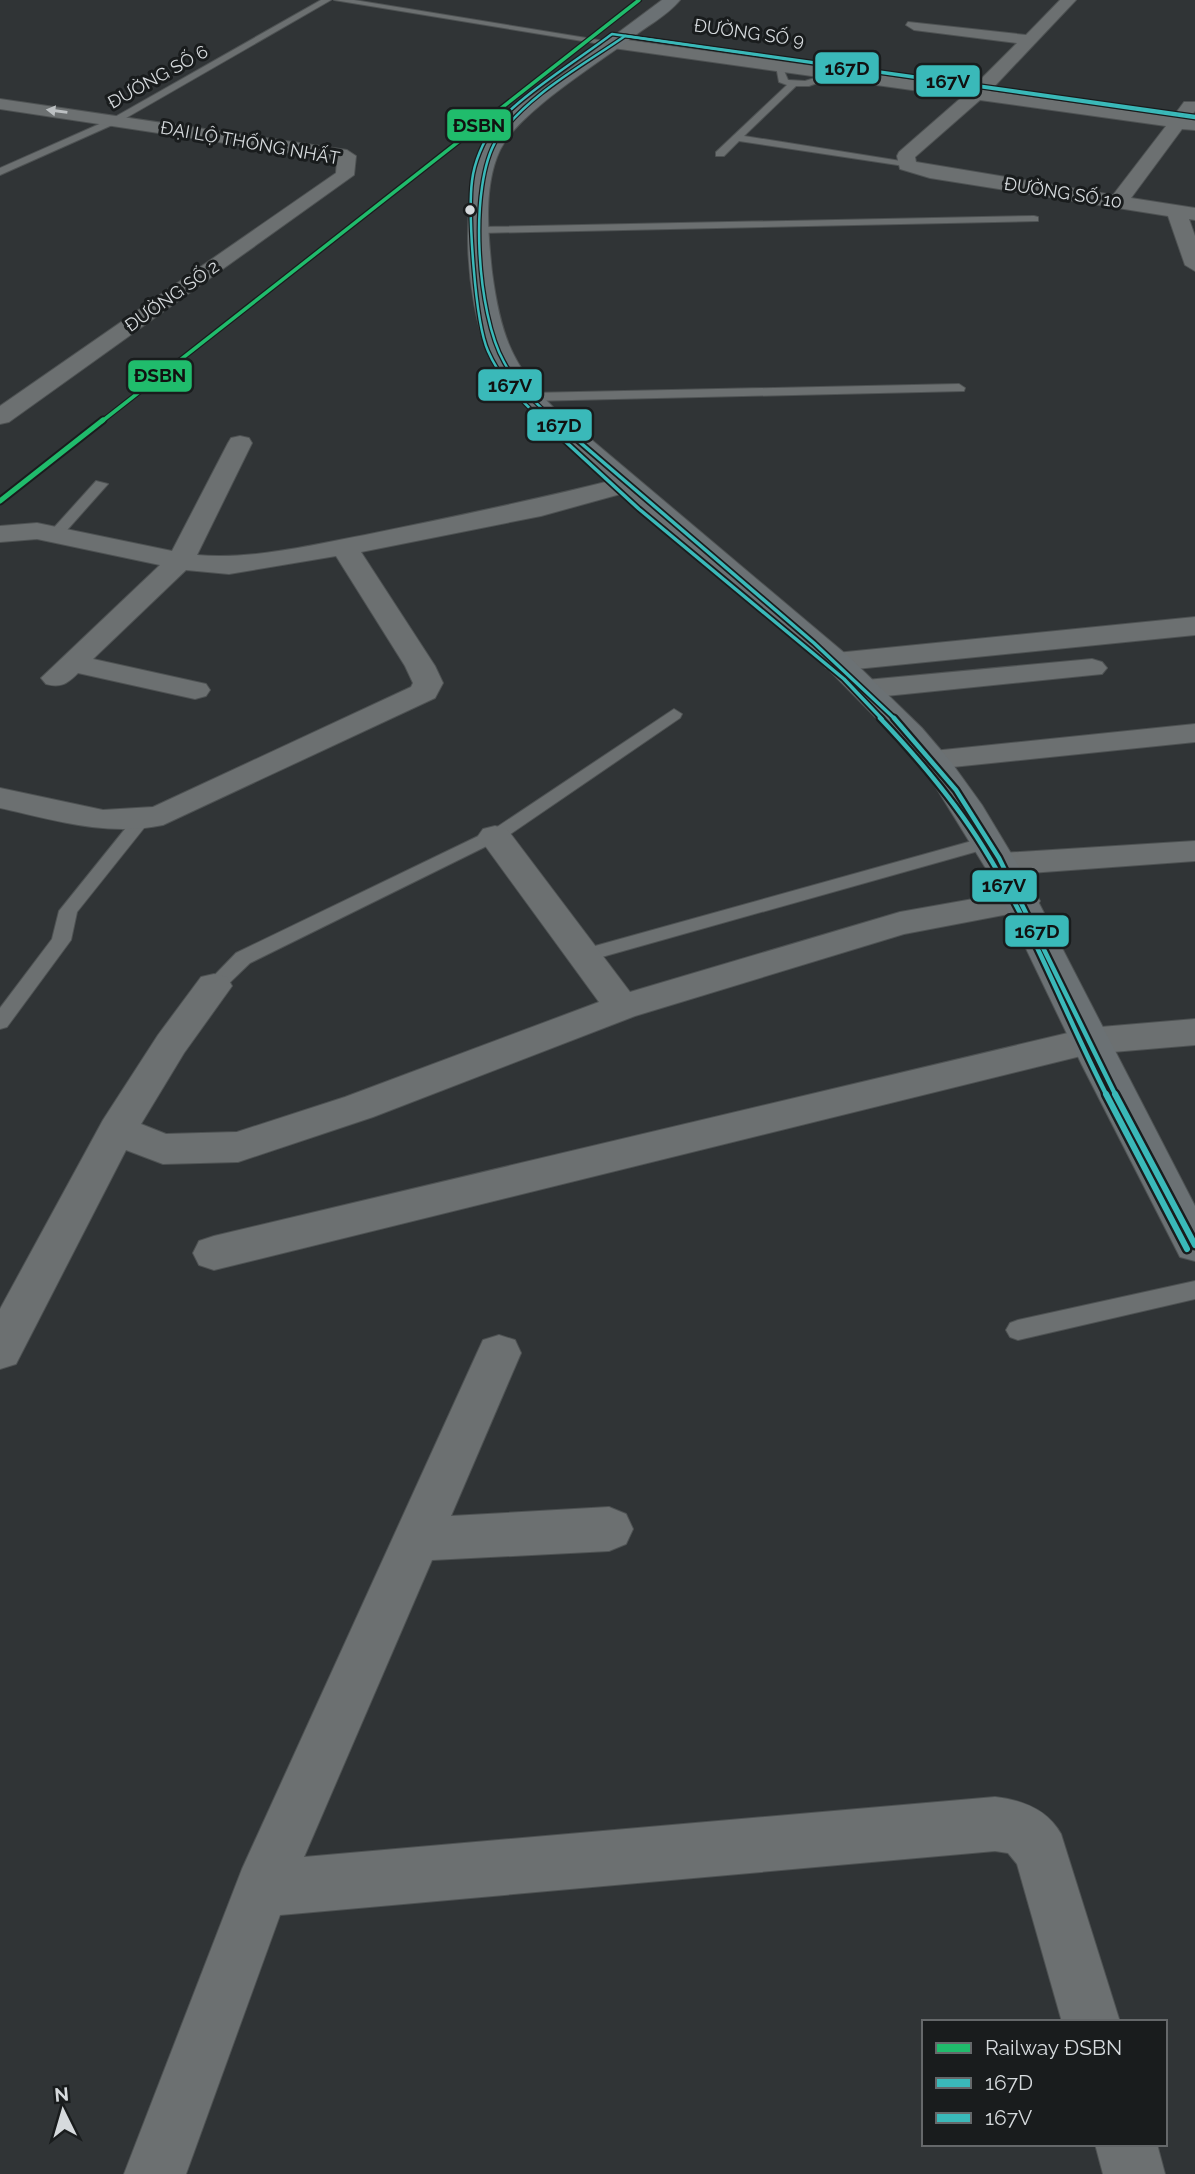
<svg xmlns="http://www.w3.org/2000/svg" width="1195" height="2174" viewBox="0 0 1195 2174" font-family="Raleway,sans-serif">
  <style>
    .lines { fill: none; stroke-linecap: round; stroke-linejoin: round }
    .service-casing { stroke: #4e5253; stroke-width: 2 }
    .minor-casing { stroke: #4e5253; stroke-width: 2 }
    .tertiary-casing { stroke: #4e5253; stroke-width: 2 }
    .secondary-casing { stroke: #4e5253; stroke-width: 2 }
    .service { fill: #6c7071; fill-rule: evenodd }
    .minor { fill: #6c7071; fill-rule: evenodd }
    .tertiary { fill: #6c7071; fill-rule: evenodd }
    .secondary { fill: #6b7174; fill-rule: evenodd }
    .bus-1-far3-casing { stroke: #191c1d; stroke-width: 5 }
    .bus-1-far2-casing { stroke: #191c1d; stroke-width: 7 }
    .bus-1-far1-casing { stroke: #191c1d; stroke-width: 9 }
    .bus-1-casing { stroke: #191c1d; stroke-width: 11 }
    .bus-2-far3-casing { stroke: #191c1d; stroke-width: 5 }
    .bus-2-far2-casing { stroke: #191c1d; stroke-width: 7 }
    .bus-2-far1-casing { stroke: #191c1d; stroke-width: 9 }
    .bus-2-casing { stroke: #191c1d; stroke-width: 11 }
    .bus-1-far3 { stroke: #3ab9b9; stroke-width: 2.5 }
    .bus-1-far2 { stroke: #3ab9b9; stroke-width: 3.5 }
    .bus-1-far1 { stroke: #3ab9b9; stroke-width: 4.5 }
    .bus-1 { stroke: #3ab9b9; stroke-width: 6 }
    .bus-2-far3 { stroke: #3ab9b9; stroke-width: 2.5 }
    .bus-2-far2 { stroke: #3ab9b9; stroke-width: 3.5 }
    .bus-2-far1 { stroke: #3ab9b9; stroke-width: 4.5 }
    .bus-2 { stroke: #3ab9b9; stroke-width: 6 }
    .rail-1-far1-casing { stroke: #191c1d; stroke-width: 6 }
    .rail-1-casing { stroke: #191c1d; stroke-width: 9 }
    .rail-1-far1 { stroke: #20bc6c; stroke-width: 3.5 }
    .rail-1 { stroke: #20bc6c; stroke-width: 5 }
    .oneway { fill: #bcc0c2 }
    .bus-dot { fill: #d6dadd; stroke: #191c1d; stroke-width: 2.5 }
    .labels { text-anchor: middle; stroke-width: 6; stroke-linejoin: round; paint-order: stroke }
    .far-street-label { font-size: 18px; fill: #d6dadd; stroke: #191c1d }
    .line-badge { stroke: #191c1d; stroke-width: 2.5 }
    .pale-badge-label { font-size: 19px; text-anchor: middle; font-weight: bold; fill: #111 }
  </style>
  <rect width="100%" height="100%" fill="#303436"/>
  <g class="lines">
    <defs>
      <path id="service" d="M321 0H331L119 122 0 175V168L113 118Z
        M334 0H354L617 43 613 46Z
        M776 66H782L788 80 805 81 834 72 839 75 809 86H796L744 136 907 162 912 165 911 167 739 141 724 156H716V152L787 85 779 82Z
        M1034 216 1038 217V221L480 233 475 230 480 227Z
        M959 384 965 388 964 391 530 401 524 397 530 393Z
        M96 481 108 484 60 538H50V532Z
        M674 709 682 714 680 718 509 835 250 963 221 991 214 993 204 986 236 953 497 827Z
        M139 818 148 823 77 912 71 940 7 1027 0 1029V1008L52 939 59 911 133 819Z
        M990 836 996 838 999 842 996 846 584 962 574 956 577 951Z
        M1195 1281V1299L1018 1340 1010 1337 1006 1330 1010 1323 1018 1320Z"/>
      <path id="minor" d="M1060 0H1076L990 91 1173 117 1184 102H1195V111L1189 119 1195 120V130L1182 129 1131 198 1195 208V220L1189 219 1195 236V271L1185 265 1168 216 930 178 900 169 897 156 899 152 962 97 613 48 605 43 613 38 972 88 1017 43 914 30 906 25 908 22 1026 35ZM980 100 1166 126 1113 195 916 162 915 157Z
        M240 436 249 438 252 443 197 555C252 560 311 545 365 535 453 517 539 499 626 477L635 480 639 485 635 490 541 516 361 552 435 666 443 683 435 698 163 825C107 837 55 820 0 808V788L103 810 153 807 411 687 413 683 405 666 336 556 229 574 186 570 93 659 206 684 210 690 206 696 195 699 78 673C67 684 61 688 46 684L41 678 160 565 37 539 0 542V526L37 523 172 551 228 443 231 438Z
        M1195 617V635L836 671 826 668 821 662 826 656 836 653Z
        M1092 659 1102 662 1107 668 1102 674 866 698 855 695 851 689 855 683 866 680Z
        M1195 724V742L933 769 922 767 917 760 922 753 933 751Z
        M495 826 507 829 630 992 900 912 1023 890 1035 893 1040 901 1035 909 904 934 635 1016 373 1117 238 1162 163 1164 126 1150 16 1364 0 1369V1309L103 1120 158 1035 201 977 214 974 227 977 232 986 184 1053 141 1124 166 1134 237 1132 345 1097 599 1002 478 836 483 829Z
        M1195 841V861L1002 875 990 872 985 864 990 856 1002 853Z
        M1195 1019V1045L1089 1054 214 1270 199 1265 193 1253 199 1241 214 1236 1089 1028Z
        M499 1335 515 1340 521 1353 451 1516 609 1507 626 1514 633 1529 626 1544 609 1551 432 1560 304 1857 995 1797C1022 1800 1047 1809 1061 1834L1120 2022H1062L1017 1864 1008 1853 995 1851 280 1915 186 2174H124L242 1869 477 1353 483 1340Z
        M1095 2144H1157L1165 2174H1103Z"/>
      <path id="tertiary" d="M0 99 347 150 356 156 354 175 9 422 0 424V406L336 173 337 160 0 109Z"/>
      <path id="secondary" d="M662 0H680C667 16 645 27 629 40 594 66 519 112 500 150 483 186 488 234 492 272 500 332 511 366 555 409L848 656 922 728 951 762 982 805 1027 880 1195 1206V1261L1180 1257 1082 1065 993 880 929 776 900 742 827 668 538 419C520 400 500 380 489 356 465 299 455 181 495 130 512 108 537 93 560 76 594 51 628 25 662 0Z"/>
    </defs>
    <use href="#service" class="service-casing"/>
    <use href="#minor" class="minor-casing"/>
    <use href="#tertiary" class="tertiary-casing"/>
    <use href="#secondary" class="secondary-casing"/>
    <use href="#service" class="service"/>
    <use href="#minor" class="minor"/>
    <use href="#tertiary" class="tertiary"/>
    <use href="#secondary" class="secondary"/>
    <defs>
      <path id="bus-1-far3" d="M556 422C537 404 516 385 504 362 477 315 468 185 497 139 527 95 582 66 625 36L1195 118"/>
      <path id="bus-1-far2" d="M554 420 814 643 895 719"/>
      <path id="bus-1-far1" d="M894 718 956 790 999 858 1116 1096"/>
      <path id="bus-1" d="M1115 1094 1195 1245"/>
      <path id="bus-2-far3" d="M544 422C522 402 500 379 488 351 475 322 468 214 472 181 474 163 483 141 494 127 518 97 579 59 612 34L1195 116"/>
      <path id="bus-2-far2" d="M542 420 639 509 844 679 882 719"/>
      <path id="bus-2-far1" d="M880 718C918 758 954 800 983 847 1032 925 1065 1014 1107 1096"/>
      <path id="bus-2" d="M1106 1094 1187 1249"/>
    </defs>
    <use href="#bus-1-far3" class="bus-1-far3-casing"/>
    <use href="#bus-1-far2" class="bus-1-far2-casing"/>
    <use href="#bus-1-far1" class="bus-1-far1-casing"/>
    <use href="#bus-1" class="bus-1-casing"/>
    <use href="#bus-2-far3" class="bus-2-far3-casing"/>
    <use href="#bus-2-far2" class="bus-2-far2-casing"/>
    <use href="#bus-2-far1" class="bus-2-far1-casing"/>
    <use href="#bus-2" class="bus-2-casing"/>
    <use href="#bus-1-far3" class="bus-1-far3"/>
    <use href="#bus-1-far2" class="bus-1-far2"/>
    <use href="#bus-1-far1" class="bus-1-far1"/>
    <use href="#bus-1" class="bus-1"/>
    <use href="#bus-2-far3" class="bus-2-far3"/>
    <use href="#bus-2-far2" class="bus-2-far2"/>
    <use href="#bus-2-far1" class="bus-2-far1"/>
    <use href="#bus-2" class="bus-2"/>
    <defs>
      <path id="rail-1-far1" d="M101 422 639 0"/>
      <path id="rail-1" d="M0 501 103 420"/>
    </defs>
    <use href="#rail-1-far1" class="rail-1-far1-casing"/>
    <use href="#rail-1" class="rail-1-casing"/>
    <use href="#rail-1-far1" class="rail-1-far1"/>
    <use href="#rail-1" class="rail-1"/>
  </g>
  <defs><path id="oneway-solid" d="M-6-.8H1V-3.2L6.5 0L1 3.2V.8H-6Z" transform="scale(1.75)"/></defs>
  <use class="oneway" href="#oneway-solid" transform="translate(57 111) rotate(-172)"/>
  <circle class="bus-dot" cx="470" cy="210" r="6"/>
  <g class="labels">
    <g class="far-street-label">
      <text transform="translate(749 33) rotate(8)" y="6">ĐƯỜNG SỐ 9</text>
      <text transform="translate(158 77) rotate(-29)" y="6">ĐƯỜNG SỐ 6</text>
      <text transform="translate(250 143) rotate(10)" y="6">ĐẠI LỘ THỐNG NHẤT</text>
      <text transform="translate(1063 193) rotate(9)" y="6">ĐƯỜNG SỐ 10</text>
      <text transform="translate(172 296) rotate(-35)" y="6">ĐƯỜNG SỐ 2</text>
    </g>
  </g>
  <g class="line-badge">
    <rect x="814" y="51" width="66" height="34" rx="7" fill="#3ab9b9"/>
    <rect x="915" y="64" width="66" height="34" rx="7" fill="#3ab9b9"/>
    <rect x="446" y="108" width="66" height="34" rx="7" fill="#20bc6c"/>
    <rect x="127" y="359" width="66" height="34" rx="7" fill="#20bc6c"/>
    <rect x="477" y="368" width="66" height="34" rx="7" fill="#3ab9b9"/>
    <rect x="526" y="408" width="67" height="34" rx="7" fill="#3ab9b9"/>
    <rect x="971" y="869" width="67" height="34" rx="7" fill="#3ab9b9"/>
    <rect x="1004" y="914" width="66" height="34" rx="7" fill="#3ab9b9"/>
  </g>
  <g class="pale-badge-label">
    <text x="847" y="75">167D</text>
    <text x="948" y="88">167V</text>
    <text x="479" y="132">ĐSBN</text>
    <text x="160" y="382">ĐSBN</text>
    <text x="510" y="392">167V</text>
    <text x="559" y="432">167D</text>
    <text x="1004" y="892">167V</text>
    <text x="1037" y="938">167D</text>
  </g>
  <rect x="922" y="2020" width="245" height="126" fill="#191c1d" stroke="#65686a" stroke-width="2"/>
  <rect x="936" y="2043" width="35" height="10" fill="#20bc6c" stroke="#65686a" stroke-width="2"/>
  <text x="985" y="2055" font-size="21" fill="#d6dadd">Railway ĐSBN</text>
  <rect x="936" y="2078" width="35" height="10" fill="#3ab9b9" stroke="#65686a" stroke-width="2"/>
  <text x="985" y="2090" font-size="21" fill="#d6dadd">167D</text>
  <rect x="936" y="2113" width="35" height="10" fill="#3ab9b9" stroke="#65686a" stroke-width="2"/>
  <text x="985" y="2125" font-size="21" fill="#d6dadd">167V</text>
  <g transform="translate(63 2111) rotate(355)" stroke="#191c1d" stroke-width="5" paint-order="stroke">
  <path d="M0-5L12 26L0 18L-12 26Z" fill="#d6dadd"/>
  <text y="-10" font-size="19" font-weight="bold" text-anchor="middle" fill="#d6dadd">N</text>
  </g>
</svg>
